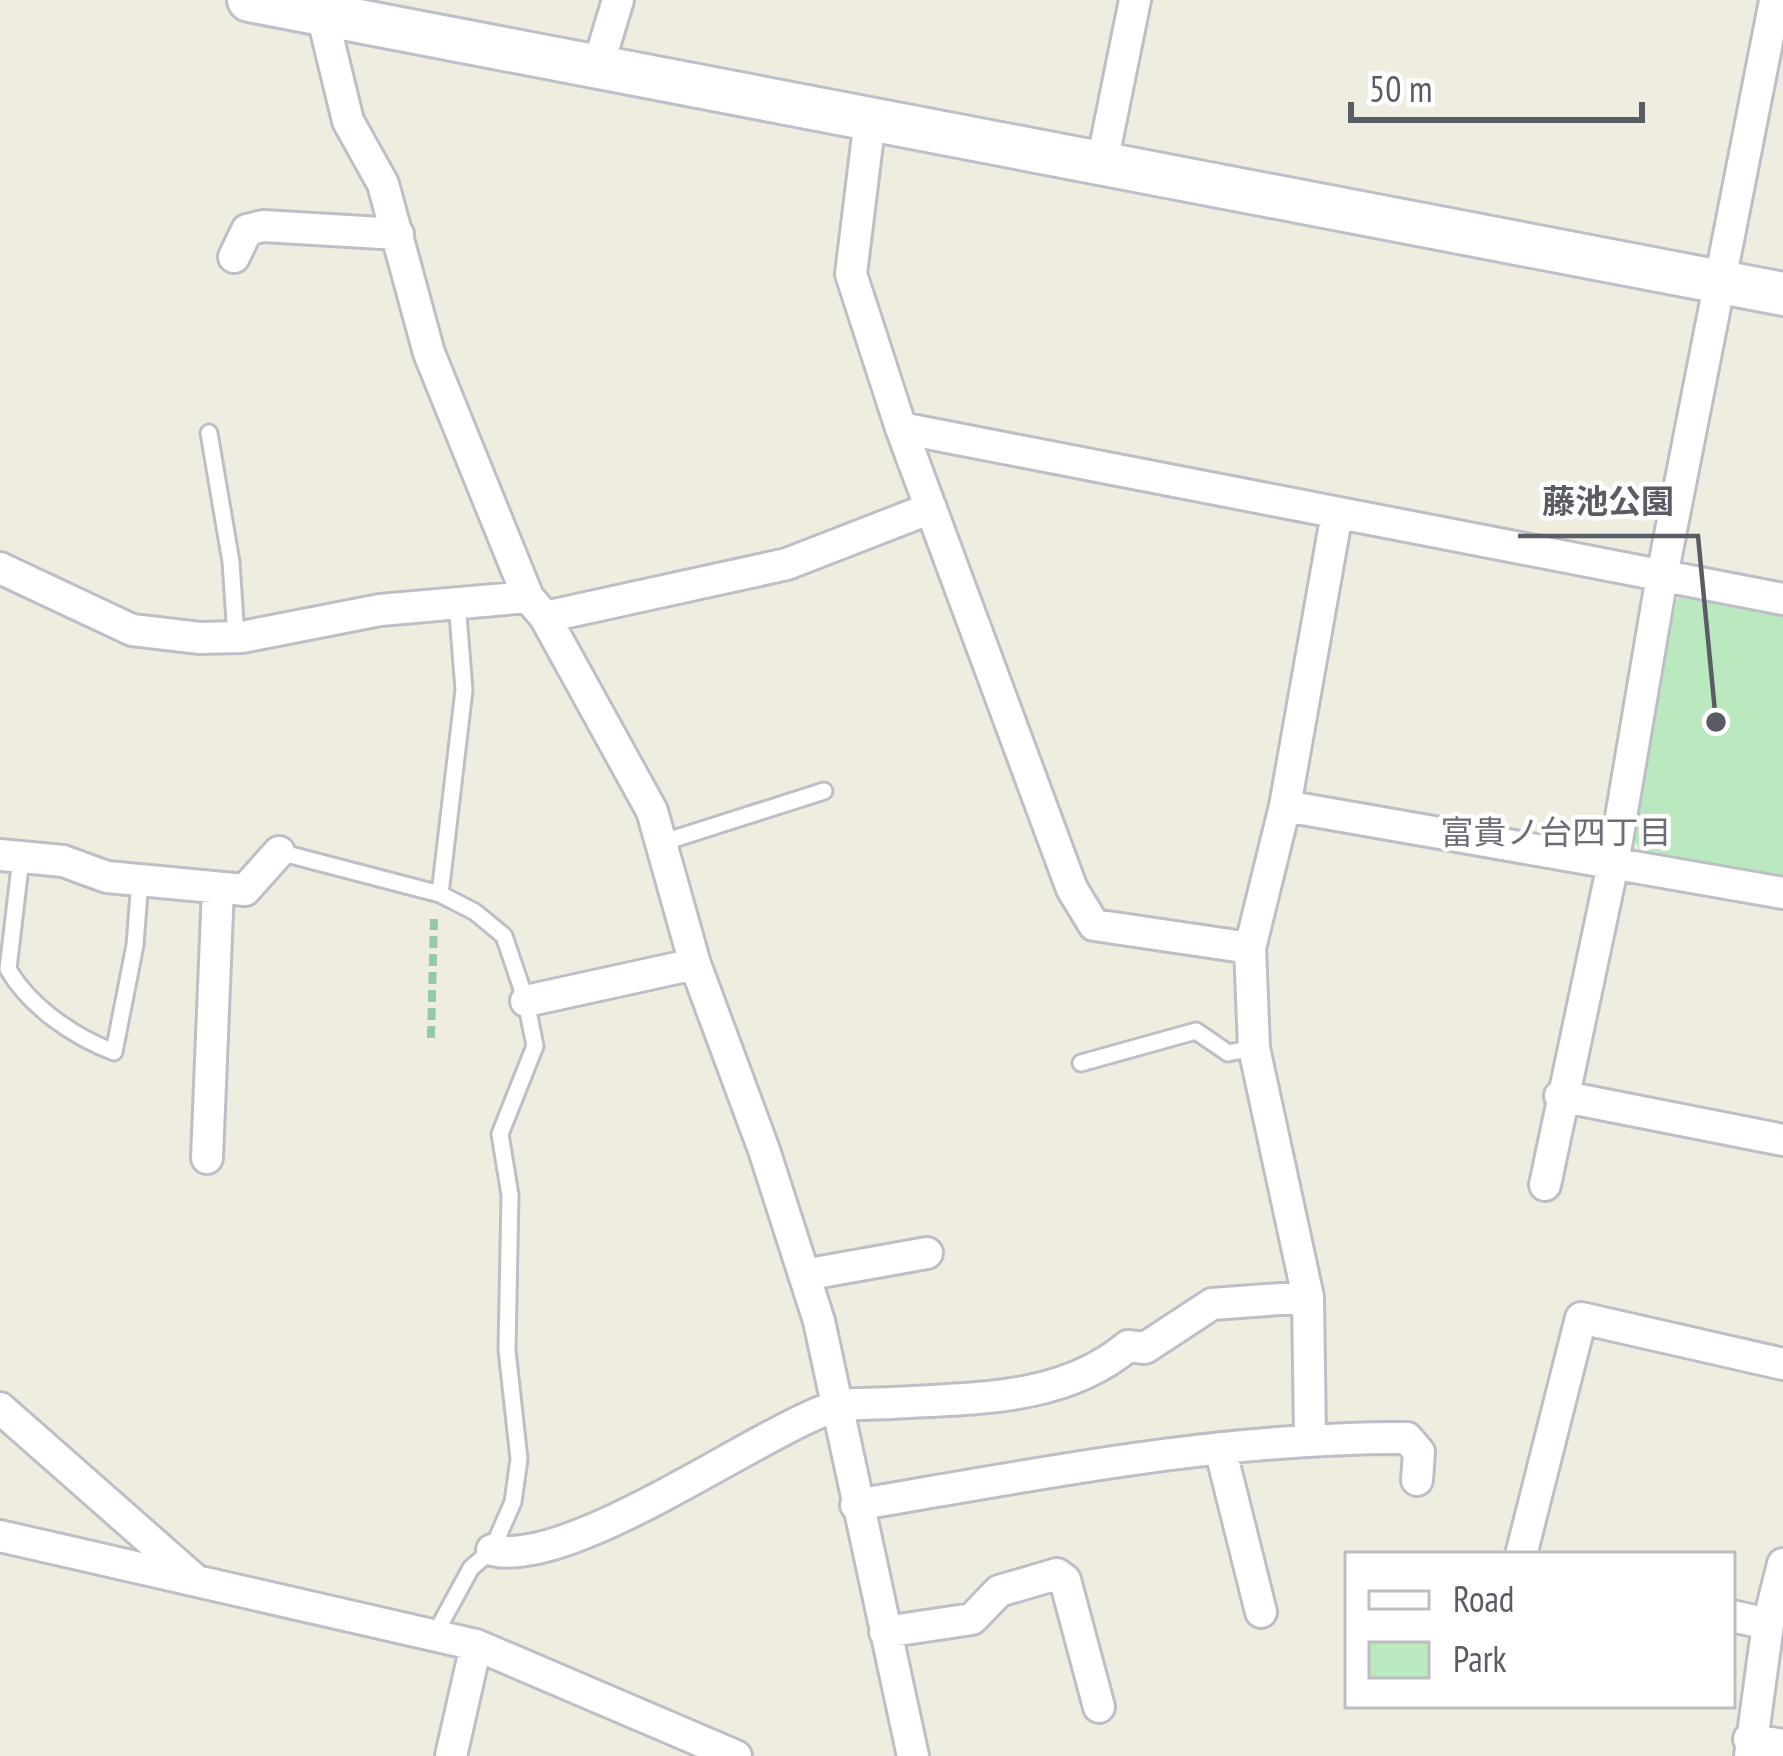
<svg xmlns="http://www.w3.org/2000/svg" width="1783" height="1756" viewBox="0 0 1783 1756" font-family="'PT Sans Narrow','Noto Sans JP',sans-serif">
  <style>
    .green { fill: #bae9c0 }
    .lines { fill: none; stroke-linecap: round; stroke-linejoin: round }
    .lane-casing { stroke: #bebfc6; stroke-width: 21 }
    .street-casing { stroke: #bebfc6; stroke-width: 36 }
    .secondary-casing { stroke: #bdc0c8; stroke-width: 48 }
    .path { stroke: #92caaa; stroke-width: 8; stroke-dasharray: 12 6; stroke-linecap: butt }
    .lane { stroke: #fff; stroke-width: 15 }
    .street { stroke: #fff; stroke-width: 30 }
    .secondary { stroke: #fff; stroke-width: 42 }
    .labels { text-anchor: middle; stroke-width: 9; stroke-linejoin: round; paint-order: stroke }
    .neighbourhood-label { font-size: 33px; fill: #6a6e76; stroke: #fff }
    .leader { fill: none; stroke: #595c63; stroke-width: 4.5 }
    .callout-dot { fill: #595c63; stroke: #fff; stroke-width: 4.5 }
    .callout-label { font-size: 33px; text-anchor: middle; font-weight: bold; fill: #595c63; stroke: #fff; stroke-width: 9; stroke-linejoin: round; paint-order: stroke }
  </style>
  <rect width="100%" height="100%" fill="#eeede0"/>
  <path class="green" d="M1687 587 1783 606V880L1644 855 1629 835 1669 609Z"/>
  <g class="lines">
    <defs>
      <path id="lane" d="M209 433 231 562 236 637
        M661 843 824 791
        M279 852 440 894 475 912 504 936 526 1001 535 1046 500 1134 510 1195 507 1350 519 1459 513 1502 492 1550 471 1568 434 1636
        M21 858 8 969C30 1007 74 1037 114 1052L135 945 140 880
        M440 894 464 690 457 602
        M1081 1063 1196 1031 1228 1053 1254 1048"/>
      <path id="street" d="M322 14 348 121 383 184 429 353 528 597 545 617 652 811 695 964 764 1150 819 1321 913 1756
        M598 66 618 0
        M870 119 851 274 901 428 1072 889 1094 925 1250 948 1285 806 1337 513
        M1102 163 1135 0
        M234 257 247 230 263 226 398 234
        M901 428 1783 599
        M0 568 132 630 200 638 242 637 380 610 528 597
        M545 617 787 564 931 508
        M1285 806 1783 893
        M0 855 63 861 107 877 245 890 279 852
        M1250 948 1254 1048 1308 1297 1310 1437
        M526 1001 695 964
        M1560 1096 1783 1140
        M207 1158 218 888
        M1545 1185 1613 864 1662 576 1775 1
        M804 1275 927 1253
        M0 1408 193 1578
        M1220 1448 1261 1612
        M856 1505C1038 1474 1221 1437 1407 1438L1419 1452 1417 1480
        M0 1536 476 1645 736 1756
        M492 1550C568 1569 748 1439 828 1409 847 1402 872 1404 892 1403 974 1398 1063 1401 1128 1346L1145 1348 1212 1304 1308 1297
        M1521 1555 1581 1318 1783 1364
        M1732 1616 1768 1624
        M885 1632 972 1619 999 1591 1057 1574 1065 1580 1099 1707
        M1749 1739 1783 1745
        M451 1756 476 1645
        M1750 1756 1768 1624 1783 1564"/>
      <path id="secondary" d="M249 0 1783 294"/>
    </defs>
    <use href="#lane" class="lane-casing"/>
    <use href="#street" class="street-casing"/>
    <use href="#secondary" class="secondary-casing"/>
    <path class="path" d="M431 1038 434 919"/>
    <use href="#lane" class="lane"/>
    <use href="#street" class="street"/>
    <use href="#secondary" class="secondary"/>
  </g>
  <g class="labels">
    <g class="neighbourhood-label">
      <text x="1556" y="844">富貴ノ台四丁目</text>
    </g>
  </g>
  <path class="leader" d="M1716 722L1698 536H1518"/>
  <circle class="callout-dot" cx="1716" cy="722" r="12"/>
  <g class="callout-label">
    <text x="1608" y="513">藤池公園</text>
  </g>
  <rect x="1345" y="1552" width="390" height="156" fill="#ffffff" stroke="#bdbec1" stroke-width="3"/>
  <rect x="1369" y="1591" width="60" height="18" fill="#ffffff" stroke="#bdbec1" stroke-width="3"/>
  <text x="1453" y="1612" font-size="36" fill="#595c63">Road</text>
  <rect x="1369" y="1642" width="60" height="36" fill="#bae9c0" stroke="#bdbec1" stroke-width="3"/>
  <text x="1453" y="1672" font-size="36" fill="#595c63">Park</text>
  <path d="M1351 102v18h291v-18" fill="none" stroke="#595c63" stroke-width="6"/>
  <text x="1369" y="102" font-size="36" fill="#595c63" stroke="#ffffff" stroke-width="9" paint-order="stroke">50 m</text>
</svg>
